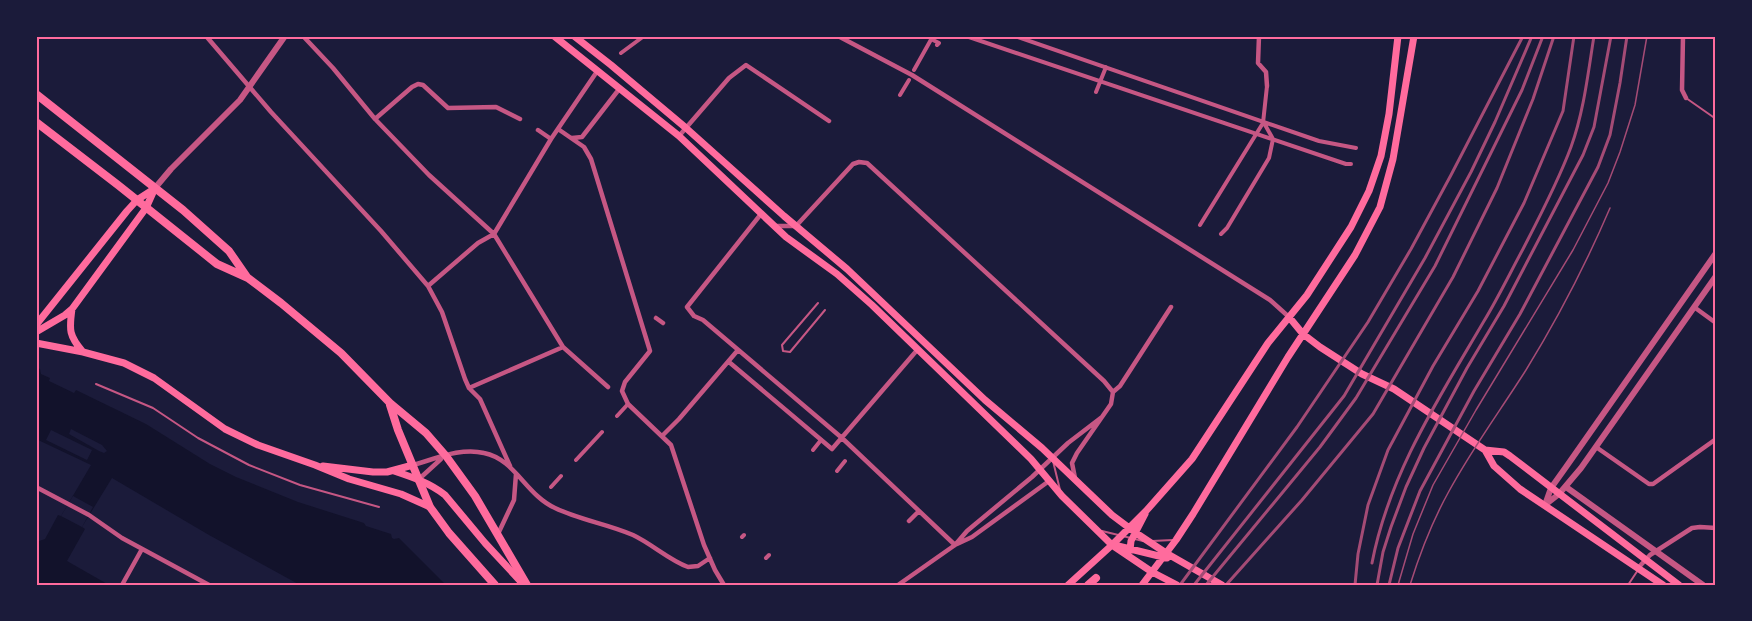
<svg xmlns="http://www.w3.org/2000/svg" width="1752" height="621" viewBox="0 0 1752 621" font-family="Rubik,sans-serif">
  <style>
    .water { fill: #12122b; fill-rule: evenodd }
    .pier { fill: #1b1b3a }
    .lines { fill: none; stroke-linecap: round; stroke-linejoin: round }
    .service { stroke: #c65784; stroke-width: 2 }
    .pedestrian { stroke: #c65784; stroke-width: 4 }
    .minor { stroke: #c65784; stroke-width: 4.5 }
    .tertiary { stroke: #c65784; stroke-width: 6 }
    .secondary { stroke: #ff6b9d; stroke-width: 7 }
    .primary { stroke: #ff6b9d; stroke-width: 8 }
    .tram { stroke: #a44b75; stroke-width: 1.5 }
    .rail { stroke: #a44b75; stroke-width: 3 }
    .neatline { fill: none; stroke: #ff6b9d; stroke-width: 2 }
  </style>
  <rect width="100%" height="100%" fill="#1b1b3a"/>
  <path class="water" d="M36 367 40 369 41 374 50 378 49 381 74 393 76 390 146 424 210 464 236 477 298 502 364 523 366 526 391 534 392 538 394 539 399 538 446 585H300L209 535 112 478 82 527 85 529 67 561 109 585H36V542L45 539 58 515 61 516 91 465 36 439ZM71 429 102 445 107 451 104 453 99 451 69 434Z"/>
  <path class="pier" d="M51 430 92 450 87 460 46 440Z
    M73 496 93 507 82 527 61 516Z"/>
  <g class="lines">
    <path class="service" d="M1686 98 1716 119
      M818 303 782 345 783 351 790 352 825 310
      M96 384 153 408 198 438 249 465 300 485 379 507
      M1053 461 1060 490
      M1102 531 1143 541
      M1152 541 1173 540
      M1628 585 1638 570"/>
    <path class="pedestrian" d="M966 36 1346 164H1351
      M1015 36 1319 141 1356 148
      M931 39 939 43 937 45
      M621 53 644 36
      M914 70 933 36
      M1096 92 1106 67
      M900 95 909 80
      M1200 225 1263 123 1267 86
      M1221 234 1227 228 1269 158 1273 139 1264 123
      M617 416 628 404
      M813 450 821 440
      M576 460 602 432
      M837 471 845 461
      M551 487 561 476
      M742 537 744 535
      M766 558 769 555"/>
    <path class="minor" d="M206 36 271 112 381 231 428 286 442 312 465 379 469 388 480 399 510 466
      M303 36 333 68 375 119 429 175 494 234 563 347 608 387
      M838 36 912 75 1270 300 1289 317
      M1259 36 1258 63 1266 72 1267 86
      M1683 36 1682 90 1686 98
      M375 119 412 87 418 84 423 85 448 108 496 107 520 119
      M558 129 584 147 591 159 650 351 625 382 622 391 628 404 671 445 704 545 715 570 724 585
      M538 130 551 139
      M679 136 729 78 746 65 829 121
      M572 138 582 137 620 88
      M761 214 687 307 694 316 703 320 842 438 955 545
      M775 226H796L853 164 859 162 867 163 1104 381 1113 392
      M428 286 478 243 494 234 551 139 598 70
      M1694 307 1716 323
      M656 318 663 323
      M729 362 832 449 918 349
      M469 388 563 347
      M662 436 679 419 738 350
      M1596 447 1649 484H1653L1716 439
      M413 465C435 459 461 447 484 453 515 459 526 495 555 508 580 520 608 524 633 535 652 544 669 560 688 567L698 566 710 558
      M1075 478 1072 463 1077 453 1111 404 1113 392 1120 386 1171 307
      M418 480 441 459
      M36 487 89 515 122 538 209 585
      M909 521 919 511
      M498 534 514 500 516 474
      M957 544 972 537 1049 481
      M1639 567 1650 555 1692 528 1700 527 1716 528
      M122 585 142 549
      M898 585 955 545 967 531 1032 477 1068 443 1102 417"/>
    <path class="tertiary" d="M155 188 171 169 240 100 285 36
      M1566 487 1703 585
      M1545 505 1551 488 1566 467 1716 253
      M1545 505 1559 494 1581 468 1716 276"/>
    <path class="secondary" d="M554 36 679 136 786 237 837 274 872 305 1031 459 1062 496 1112 545 1152 572 1177 585
      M574 36 611 65 686 128 784 216 847 269 985 400 1042 448 1112 515 1136 533 1166 553 1222 585
      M72 309C69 330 69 336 83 352
      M1289 317 1303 334 1320 347 1362 374 1394 389 1476 444 1485 450 1494 466 1520 489 1663 585
      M36 325 127 211 137 200 154 189
      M36 332 65 315 72 309 146 208 155 188
      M36 343 83 352 124 363 154 378 225 429 258 445 315 465 349 479 401 494 430 507
      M1485 450 1504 452 1510 456 1679 585
      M323 466 373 472H387L413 465
      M394 471C412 477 430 483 445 495L485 543 524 585
      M1114 545 1167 558
      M1130 550 1131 541 1145 514
      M1068 585 1112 545 1146 511 1192 459 1268 343 1307 295 1351 227 1369 191 1381 156 1389 114 1398 36
      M1142 585 1176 540 1193 514 1288 357 1355 255 1380 207 1393 159 1414 36"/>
    <path class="primary" d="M36 94 183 210 229 251 247 277
      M36 122 118 185 217 264 248 278 281 303 341 353 390 403 426 433 446 456 475 496 527 585
      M390 405 398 430 430 507 449 533 495 585
      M1088 585 1096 578"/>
    <path class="tram" d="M1398 585 1413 534 1433 485 1476 410 1573 250 1608 183 1620 152 1635 105 1647 36
      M1410 585C1420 553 1432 522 1448 493 1471 450 1500 411 1526 370 1558 318 1586 264 1610 208"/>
    <path class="rail" d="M1372 563C1389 474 1439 398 1484 321 1498 298 1510 273 1523 249 1540 216 1558 182 1571 147 1584 111 1588 73 1594 36
      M1180 585 1297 427 1368 322 1411 249 1451 175 1523 36
      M1194 585 1344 396 1425 258 1471 172 1495 122 1532 36
      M1206 585 1320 447 1356 398 1435 266 1522 90 1543 36
      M1226 585 1302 500 1373 414 1453 277 1497 188 1533 99 1554 36
      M1355 585 1358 554 1368 505 1388 450 1433 366 1478 291 1524 203 1563 111 1574 36
      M1377 585 1383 552 1391 527 1406 487 1424 448 1467 368 1504 306 1583 155 1594 127 1611 36
      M1389 585 1398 548 1420 491 1474 391 1520 314 1598 167 1610 135 1620 83 1627 36"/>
  </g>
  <rect width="1752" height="621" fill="none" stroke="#1b1b3a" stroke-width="75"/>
  <rect x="38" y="38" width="1676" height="546" class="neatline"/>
</svg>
